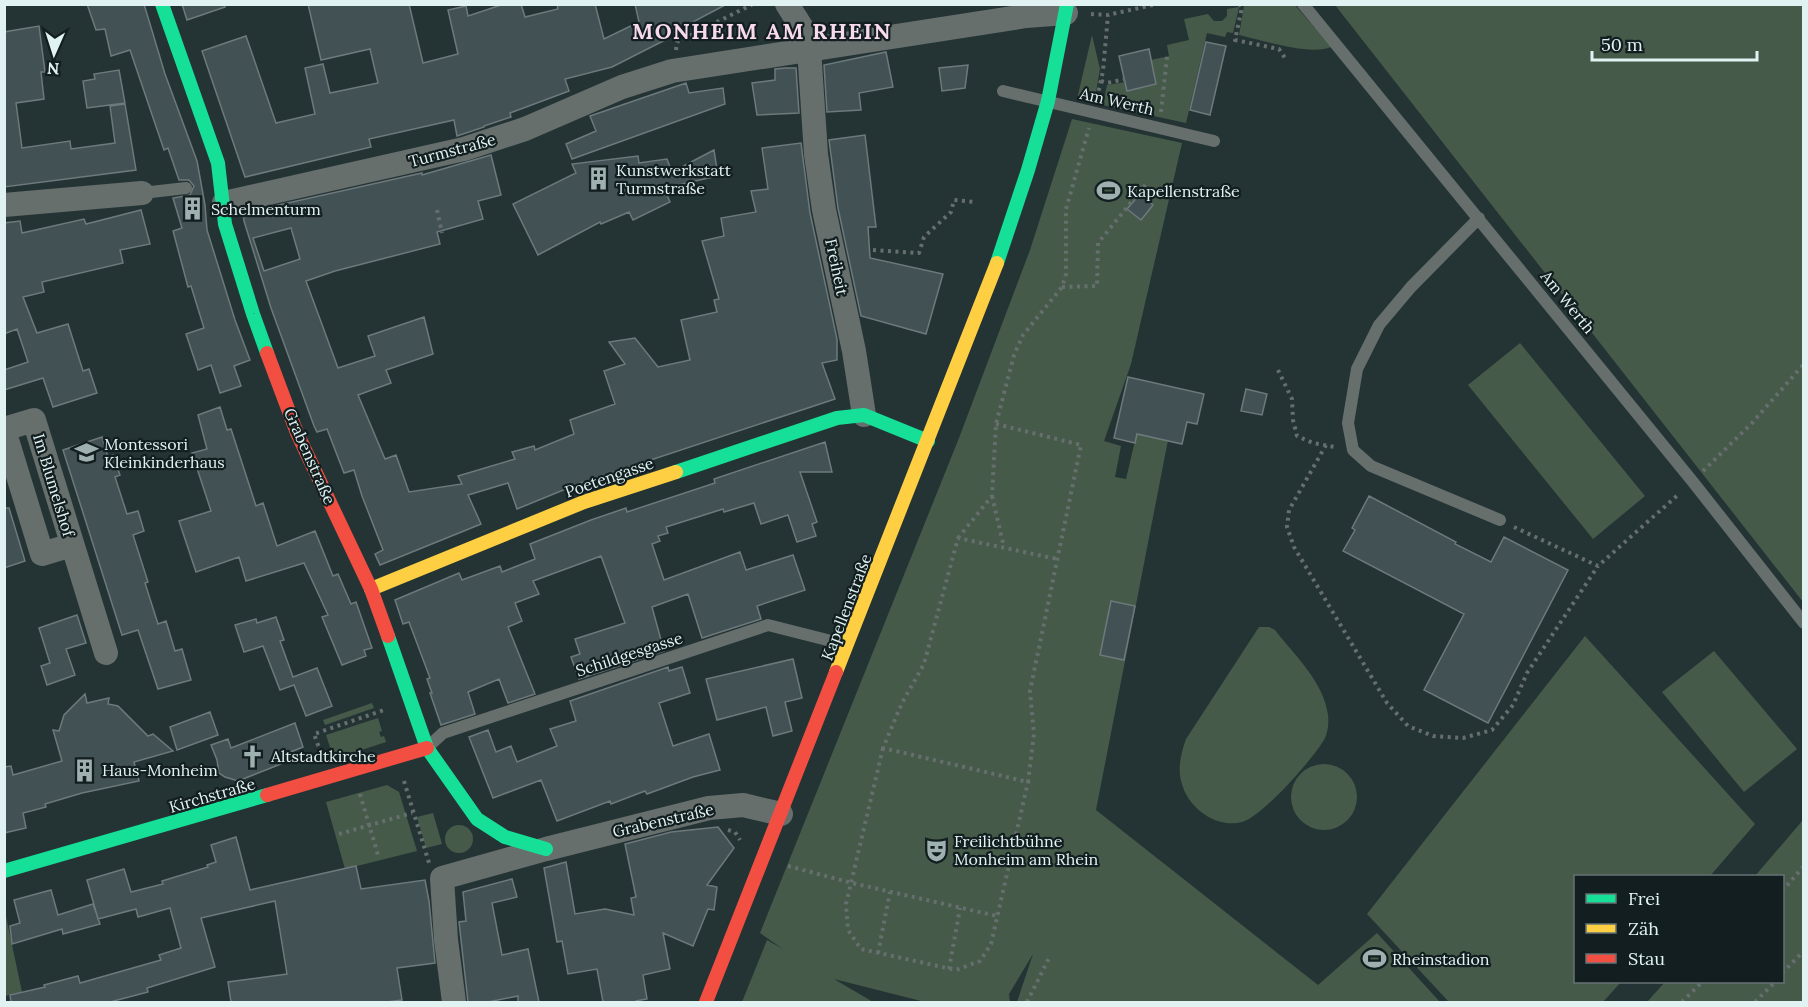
<svg xmlns="http://www.w3.org/2000/svg" width="1808" height="1007" viewBox="0 0 1808 1007" font-family="Lora,serif">
  <style>
    .green { fill: #465a49 }
    .building { fill: #425154; stroke: #6d797c; stroke-width: 1.5; fill-rule: evenodd }
    .lines { fill: none; stroke-linecap: round; stroke-linejoin: round }
    .path { stroke: #666f6e; stroke-width: 4; stroke-dasharray: 3 4.5; stroke-linecap: butt }
    .lane { stroke: #676f6d; stroke-width: 12 }
    .street { stroke: #676f6d; stroke-width: 24 }
    .fast { stroke: #16e098; stroke-width: 14 }
    .slow { stroke: #ffcf43; stroke-width: 14 }
    .jam { stroke: #f24e42; stroke-width: 14 }
    .labels { text-anchor: middle; stroke-width: 4.5; stroke-linejoin: round; paint-order: stroke }
    .street-label { font-size: 16px; fill: #e1f2f3; stroke: #121e1f }
    .poi-label { font-size: 16px; fill: #e1f2f3; stroke: #121e1f; text-anchor: start }
    .district-label { font-size: 22px; font-weight: bold; letter-spacing: 1.5px; fill: #f7daed; stroke: #121e1f }
  </style>
  <rect width="100%" height="100%" fill="#243435"/>
  <path class="green" d="M1250 4 1295 5 1331 47C1309 56 1262 40 1239 35L1244 6Z
    M1335 5H1803V602Z
    M1239 7 1233 33 1227 32 1225 37 1207 33 1186 123 1103 105 1107 85 1126 82 1128 90 1156 84 1151 60 1169 56 1167 45 1189 40 1184 19 1208 14 1214 21H1222L1227 16V9Z
    M1092 35 1100 69 1094 103 1077 99Z
    M1072 119 1182 143 1131 364 1104 441 1121 446 1115 477 1126 479 1138 428 1169 435 1096 810 1318 985 1377 933 1440 1002H1017L1033 954 1009 994 1010 1002H925L834 979 873 1002H742L767 940 783 949 760 933 959 438 1030 250Z
    M1520 343 1645 496 1593 539 1468 385Z
    M1259 627H1269L1275 630C1295 656 1324 682 1328 715 1329 723 1328 731 1325 738 1315 757 1262 817 1242 822 1217 829 1188 808 1182 784 1177 769 1181 753 1186 739Z
    M1585 636 1755 824 1710 876H1576V982H1621L1603 1002H1449L1367 914Z
    M1714 651 1797 749 1744 792 1662 692Z
    M372 703 374 708 325 725 323 720Z
    M378 718 382 731 379 732 381 737 384 736 386 742 334 759 326 735Z
    M1291 797a33 33 0 1 1 66 0a33 33 0 1 1-66 0Z
    M387 785 399 792 417 851 345 869 326 802Z
    M433 813 442 844 426 848 417 817Z
    M1803 820V1002H1647L1665 982H1782V876H1755Z
    M445 839a14 14 0 1 1 28 0a14 14 0 1 1-28 0Z
    M4 907 22 992 5 996H4Z"/>
  <path class="building" d="M87 4H144L165 74 197 161 205 205 207 230 235 320 250 360 234 366 241 386 220 393 211 365 198 370 186 334 204 328 191 286 188 287 173 231 182 228 173 198 190 195 194 186 189 180H179L168 148 164 150 130 50 111 56 105 29 96 30Z
    M182 4H224L225 7 187 20Z
    M308 4H409L423 63 458 54 448 10 466 6 468 16 504 4H521L525 17 558 9 557 4H595L604 39 639 22 635 4H727L668 35 669 38 612 67 565 79 569 91 510 113 511 117 484 126V127L457 136 454 120 369 139 371 147 245 177 202 51 246 36 276 123 315 114 305 68 323 64 330 93 378 83 370 49 321 60Z
    M39 26 45 72H41L44 99 16 103 22 148 70 141 71 149 115 143 110 106 125 104 136 170 4 187V32Z
    M1206 42 1226 46 1210 115 1190 110Z
    M1149 49 1156 84 1127 91 1119 56Z
    M886 52 893 87 859 93 861 110 827 112 824 65Z
    M968 65 965 88 942 91 939 68Z
    M785 68H796L799 113 757 115 752 83 775 80V69Z
    M119 70 125 103 87 108 83 81 95 79 94 74Z
    M686 83 689 93 723 88 725 104 572 159 566 144 596 131 590 116Z
    M865 135 876 227H868L870 258 943 274 926 334 861 316 838 208 829 140Z
    M801 143 810 213 837 339V360L822 363 835 399 578 484 517 509 508 483 468 495 481 524 380 565 375 554 383 550 362 496 354 470 344 473 327 429 317 432 314 426 271 308 244 221 243 213 422 173V175L491 155 501 195 478 201 483 219 437 232 440 244 335 271 306 281 338 368 375 356 368 336 424 317 433 354 386 370 391 383 358 395 385 459 396 455 409 492 462 484 458 476 515 459 512 452 534 446 535 450 574 434 570 420 615 404 604 371 625 364 609 342 635 338 658 367 690 360 681 320 717 312 714 300 719 299 702 241 724 236 721 218 756 212 751 191 768 189 762 148ZM291 228 300 259 264 271 253 238Z
    M714 150 718 176 664 188 670 202 633 220 629 212 601 224 600 222 538 255 513 204 576 173 572 164 638 156 639 163 667 159 672 172Z
    M1140 194 1153 205 1141 220 1127 209Z
    M141 210 150 244 120 250 123 263 42 282 44 292 23 297 37 333 68 324 83 371 89 369 97 393 53 407 43 378 4 390V370L28 362 17 329 4 334V223L20 221 22 233 84 219 86 224Z
    M1128 377 1204 394 1197 424 1187 422 1182 444 1137 434 1135 443 1114 438Z
    M1246 389 1267 394 1262 415 1241 411Z
    M220 407 227 430 231 429 256 506 263 503 277 546 315 531 333 576 338 574 351 604 356 602 372 648 364 650 366 656 342 665 322 617 328 615 304 563 246 581 239 557 196 572 179 521 211 511 192 453 207 449 198 415Z
    M102 437 108 457 113 455 120 475 115 477 127 514 138 511 144 531 133 535 148 582 145 583 158 624 166 621 175 651 182 649 191 680 158 689 138 630 122 635 63 450Z
    M825 442 832 472H800L817 522 812 524 816 536 797 542 788 515 761 524 754 503 724 512 723 509 666 527 668 533 658 536 660 541 652 544 664 580 740 552 746 570 793 555 805 590 757 606 761 619 702 638 688 594 652 607 664 651 579 679 571 657 580 654 575 639 625 623 601 556 533 581 539 594 515 603 522 621 508 627 535 694 508 703 499 679 468 692 475 714 441 725 430 693H432L427 679 430 678 409 622 403 624 395 600 459 573 462 580 500 566 502 572 535 559 530 544 591 520 626 508 627 512 715 483 714 479Z
    M1369 496 1456 542 1455 544 1491 562 1504 537 1568 570 1488 723 1424 690 1464 614 1343 551 1355 530 1352 528Z
    M4 508H9L25 561 4 568Z
    M1111 601 1135 606 1124 660 1100 655Z
    M77 615 86 643 66 649 75 675 47 685 41 666 50 663 39 628Z
    M276 617 284 640 280 641 293 677 317 668 332 706 306 716 294 685 280 690 263 646 244 652 235 625 256 619 257 623Z
    M793 659 802 698 785 702 792 731 773 736 766 707 717 720 706 679Z
    M668 667 669 671 682 667 690 693 659 703 673 746 709 734 720 770 693 777 647 794 645 791 611 804 610 801 557 821 541 780 493 798 469 737 488 730 496 752 511 746 517 762 557 746 550 729 576 721 570 701Z
    M85 694 87 703 109 698 108 704 118 706 148 736 153 734 173 751 134 762 139 781 82 793 45 804 46 807 23 813 26 828 4 833V767L11 766 13 775 62 761 53 730 59 731 64 715Z
    M210 712 218 735 177 750 170 727Z
    M295 723 303 747 288 753 291 760 238 781 225 777 219 773 217 760 211 745 228 739 231 748Z
    M718 827 734 848 707 885 717 887 714 910 708 909 693 946 663 933 670 969 643 975 647 999 636 1001V1002H603L597 969 568 974 562 941 557 942 544 868 566 862 575 914 605 909 634 915 631 898 636 897 625 844 671 832Z
    M236 837 250 890 356 866 361 889 425 880 429 901 435 963 397 968 402 1000 386 1002H231L228 982 287 974 275 901 201 918 215 967 147 988 148 992 110 1002H11L10 995 45 987 44 985 78 976 80 983 161 960 159 955 181 948 170 908 138 917 136 909 98 919 87 880 124 869 131 892 163 884 162 881 208 867 207 865 216 862 211 845Z
    M512 879 517 897 492 903 502 955 528 949 539 1002H518V996L488 1002H468L459 922 466 921 463 892Z
    M51 890 58 915 93 904 100 924 63 934 62 929 12 944 10 926 20 923 14 900Z"/>
  <g class="lines">
    <path class="path" d="M1239 4 1242 7 1235 40 1279 49 1285 58
      M1091 14 1108 15 1157 4
      M676 50 677 42 753 4
      M1101 81 1107 83 1125 79
      M1097 98 1103 71 1108 15
      M1161 112 1167 57
      M437 210 442 233
      M873 250 919 253 924 237 951 212 954 200 974 202
      M1062 287 1097 286 1098 243 1147 183
      M1278 370 1292 399 1293 420 1297 436 1313 443 1335 447
      M996 424 1081 445 1030 691 1034 734 1028 782 883 748 902 703 924 664 958 538 1057 559
      M1326 445 1289 510 1287 527 1294 547 1387 703 1408 726 1433 736 1463 738 1492 730 1513 705 1527 673 1598 566
      M1703 471 1752 423 1804 364
      M992 496 1004 547
      M1514 527 1598 566 1680 493
      M958 538 992 496 996 424 1014 355 1023 335 1062 287 1066 274V209L1089 128
      M883 748 846 904 848 930 861 949 956 970 980 961 991 944 1028 782
      M321 753 314 734 387 709
      M404 781 429 863
      M360 794 378 855
      M728 830 735 832 740 840
      M339 834 412 813
      M788 866 852 883 997 916
      M1782 891 1804 866
      M878 953 890 892
      M949 969 960 908
      M1782 973 1804 951
      M1027 1002 1049 958
      M1682 1002 1702 982
      M1755 1002 1775 982"/>
    <path class="lane" d="M1303 4 1693 482 1804 623
      M1003 91 1214 141
      M142 193 186 188
      M1479 218 1411 287 1379 325 1357 369 1348 423 1353 450 1371 466 1500 520
      M430 745 443 733 768 625 847 645"/>
    <path class="street" d="M787 4 802 28 809 49 816 154 824 210 854 351 864 415
      M224 203 464 149 525 129 622 87 672 71 1026 16 1066 13
      M4 205 142 193
      M4 429 34 420 106 653
      M4 430 42 554 72 545
      M454 1002 446 940 442 878 546 849 709 808 743 805 781 814"/>
    <path class="fast" d="M162 4 218 163 225 224 253 314 267 353
      M997 263 1028 170 1048 101 1067 4
      M676 472 837 418 864 415 928 441
      M388 636 427 748 477 819 505 837 546 849
      M4 871 267 795"/>
    <path class="slow" d="M371 589 584 502 676 472
      M836 672 997 263"/>
    <path class="jam" d="M267 353 297 433 371 589 388 636
      M267 795 427 748
      M706 1002 836 672"/>
  </g>
  <defs>
    <symbol id="building-bare" viewBox="-9 -9 18 18"><path d="M-4-6H4V6H1V3H-1V6H-4ZM-2.5-4.3h1.7v1.8h-1.7ZM.8-4.3h1.7v1.8H.8ZM-2.5-1h1.7V.8h-1.7ZM.8-1h1.7V.8H.8Z" fill="#9fb0b0" stroke="#121e1f" stroke-width="2.5" paint-order="stroke"/></symbol>
    <symbol id="stadium-bare" viewBox="-9 -9 18 18"><path d="M0-5a6.5 5 0 1 0 0 10a6.5 5 0 1 0 0-10ZM-3.5-1.8h7v3.6h-7Z" fill="#9fb0b0" stroke="#121e1f" stroke-width="2.5" paint-order="stroke"/></symbol>
    <symbol id="school-bare" viewBox="-9 -9 18 18"><path d="M0-5L7-2L0 1L-7-2ZM-4 1L0 2.5L4 1V4Q0 6-4 4Z" fill="#9fb0b0" stroke="#121e1f" stroke-width="2.5" paint-order="stroke"/></symbol>
    <symbol id="church-bare" viewBox="-9 -9 18 18"><path d="M-1.2-6h2.4v3.5h3.3v2.4h-3.3V6h-2.4V-.1h-3.3v-2.4h3.3Z" fill="#9fb0b0" stroke="#121e1f" stroke-width="2.5" paint-order="stroke"/></symbol>
    <symbol id="theatre-bare" viewBox="-9 -9 18 18"><path d="M-5-5.5Q0-4 5-5.5V0Q5 5 0 6Q-5 5-5 0ZM-3.3-2.5H-1v1.5H-3.3ZM1-2.5H3.3v1.5H1ZM-2.8 1Q0 5.5 2.8 1Z" fill="#9fb0b0" stroke="#121e1f" stroke-width="2.5" paint-order="stroke"/></symbol>
  </defs>
  <g fill-rule="evenodd">
    <use href="#building-bare" x="582" y="162" width="33" height="33"/>
    <use href="#stadium-bare" x="1092" y="174" width="33" height="33"/>
    <use href="#building-bare" x="176" y="192" width="33" height="33"/>
    <use href="#school-bare" x="70" y="436" width="33" height="33"/>
    <use href="#church-bare" x="236" y="740" width="33" height="33"/>
    <use href="#building-bare" x="68" y="754" width="33" height="33"/>
    <use href="#theatre-bare" x="920" y="834" width="33" height="33"/>
    <use href="#stadium-bare" x="1358" y="942" width="33" height="33"/>
  </g>
  <g class="labels">
    <g class="street-label">
      <text transform="translate(1117 101) rotate(13)" y="6">Am Werth</text>
      <text transform="translate(452 150) rotate(-15)" y="6">Turmstraße</text>
      <text transform="translate(837 267) rotate(78)" y="6">Freiheit</text>
      <text transform="translate(1568 302) rotate(51)" y="6">Am Werth</text>
      <text transform="translate(310 456) rotate(66)" y="6">Grabenstraße</text>
      <text transform="translate(609 477) rotate(-19)" y="6">Poetengasse</text>
      <text transform="translate(54 485) rotate(73)" y="6">Im Blumelshof</text>
      <text transform="translate(846 607) rotate(-69)" y="6">Kapellenstraße</text>
      <text transform="translate(629 654) rotate(-18)" y="6">Schildgesgasse</text>
      <text transform="translate(212 795) rotate(-16)" y="6">Kirchstraße</text>
      <text transform="translate(663 820) rotate(-13)" y="6">Grabenstraße</text>
    </g>
    <g class="poi-label">
      <text x="616" y="176">Kunstwerkstatt<tspan x="616" dy="18">Turmstraße</tspan></text>
      <text x="1127" y="197">Kapellenstraße</text>
      <text x="211" y="215">Schelmenturm</text>
      <text x="104" y="450">Montessori<tspan x="104" dy="18">Kleinkinderhaus</tspan></text>
      <text x="271" y="762">Altstadtkirche</text>
      <text x="102" y="776">Haus-Monheim</text>
      <text x="954" y="847">Freilichtbühne<tspan x="954" dy="18">Monheim am Rhein</tspan></text>
      <text x="1392" y="965">Rheinstadion</text>
    </g>
    <g class="district-label">
      <text x="762" y="39">MONHEIM AM RHEIN</text>
    </g>
  </g>
  <rect width="1808" height="1007" fill="none" stroke="#e1f2f3" stroke-width="12"/>
  <rect x="1574" y="875" width="210" height="108" fill="#121e1f" stroke="#657374" stroke-width="1.5"/>
  <rect x="1586" y="894" width="30" height="9" fill="#16e098" stroke="#657374" stroke-width="1.5"/>
  <text x="1628" y="905" font-size="18" fill="#e1f2f3">Frei</text>
  <rect x="1586" y="924" width="30" height="9" fill="#ffcf43" stroke="#657374" stroke-width="1.5"/>
  <text x="1628" y="935" font-size="18" fill="#e1f2f3">Zäh</text>
  <rect x="1586" y="954" width="30" height="9" fill="#f24e42" stroke="#657374" stroke-width="1.5"/>
  <text x="1628" y="965" font-size="18" fill="#e1f2f3">Stau</text>
  <g transform="translate(54 54) rotate(183)" stroke="#121e1f" stroke-width="4.5" paint-order="stroke">
  <path d="M0-4.5L10 22L0 15L-10 22Z" fill="#e1f2f3"/>
  <text y="-9" font-size="16" font-weight="bold" text-anchor="middle" fill="#e1f2f3">N</text>
  </g>
  <path d="M1592 51v9h165v-9" fill="none" stroke="#e1f2f3" stroke-width="3"/>
  <text x="1601" y="51" font-size="18" fill="#e1f2f3" stroke="#121e1f" stroke-width="4.5" paint-order="stroke">50 m</text>
</svg>
